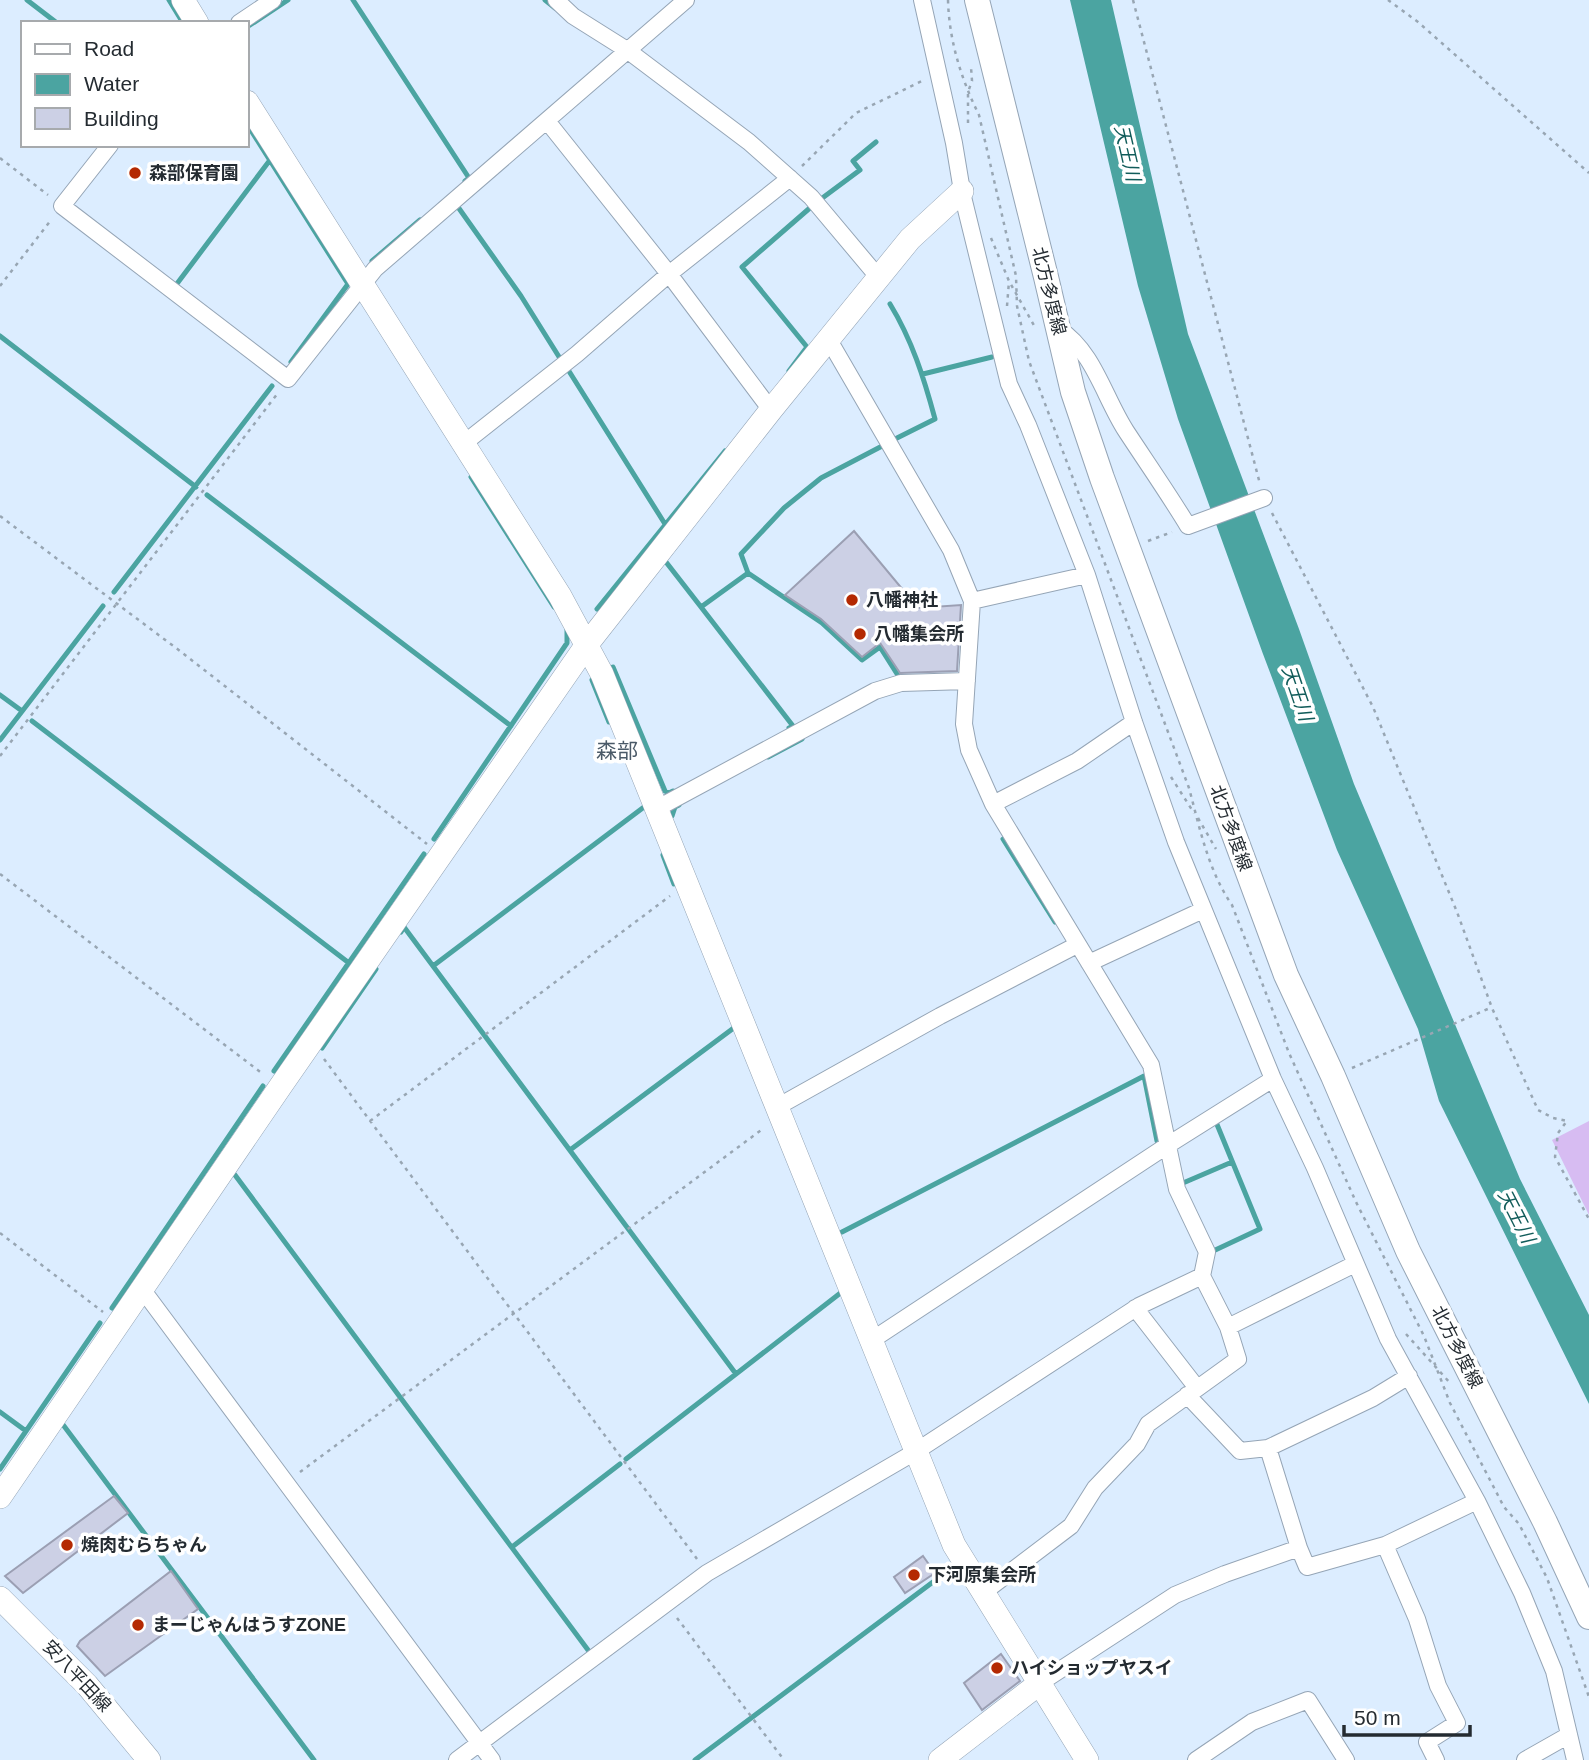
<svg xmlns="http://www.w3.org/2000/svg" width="1589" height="1760" viewBox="0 0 1589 1760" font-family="Helvetica,'Noto Sans JP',sans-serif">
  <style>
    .green { fill: #d7bcf2 }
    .water { fill: #4ba4a1 }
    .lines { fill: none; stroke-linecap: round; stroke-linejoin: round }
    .stream { stroke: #4ba4a1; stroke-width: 5 }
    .building { fill: #ccd0e5; stroke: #9b9fb3; stroke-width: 2 }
    .street-casing { stroke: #95a5b6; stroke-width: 18 }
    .secondary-casing { stroke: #95a5b6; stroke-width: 24 }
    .primary-casing { stroke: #95a5b6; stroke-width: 26 }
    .path { stroke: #98a6b3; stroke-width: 2.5; stroke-dasharray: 3.5 5; stroke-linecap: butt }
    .street { stroke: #fff; stroke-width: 16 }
    .secondary { stroke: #fff; stroke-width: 23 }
    .primary { stroke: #fff; stroke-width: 24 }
    .poi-dot { fill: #b42902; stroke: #fff; stroke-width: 2.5 }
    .labels { text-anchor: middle; stroke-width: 7; stroke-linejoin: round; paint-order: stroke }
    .poi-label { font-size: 18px; font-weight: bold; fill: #242b31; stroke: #fff; text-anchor: start }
    .street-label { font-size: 18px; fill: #242b31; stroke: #fff }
    .water-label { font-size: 19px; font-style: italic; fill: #115c5a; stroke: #fff }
    .quarter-label { font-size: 21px; fill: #4b5a68; stroke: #fff }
  </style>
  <rect width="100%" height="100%" fill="#dcedff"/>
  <path class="green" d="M1589 1121V1215L1552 1140Z"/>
  <path class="water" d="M1070 0H1111L1188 334 1299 629 1354 784 1520 1179 1589 1315V1404L1439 1101 1418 1029 1337 850 1263 654 1178 419 1138 286Z"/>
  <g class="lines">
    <path class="stream" d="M27 0 57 23
      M169 0 183 23
      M353 0 469 178 465 181
      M545 0 555 8
      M247 27 288 0
      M247 124 348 284 291 362
      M821 199 860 170 853 161 876 142
      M458 207 521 296 561 360
      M372 261 420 220
      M176 285 270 160
      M890 304C912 340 924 378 935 419L895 439
      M0 336 196 487
      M567 368 665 524
      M789 371 807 347 742 267 811 207
      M923 374 992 357
      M471 477 554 607
      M207 495 511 726
      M666 562 701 607
      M748 573 822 623 862 660 880 647 899 677
      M114 592 272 386
      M597 609 725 451
      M609 669 613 667 665 791 669 793 673 791
      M592 680 609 722
      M0 695 22 711
      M32 721 349 963
      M789 728 793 726 701 607 748 573 741 554 784 508 821 478 886 444
      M0 740 103 606
      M768 757 802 739
      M672 816 675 807 679 805
      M434 839 567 643V627
      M1003 839 1055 922
      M663 855 674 884
      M401 932 404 927 736 1374 843 1291 844 1294
      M433 966 644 807
      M322 1048 376 969
      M274 1071 424 854
      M570 1150 735 1027
      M235 1175 588 1650
      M1183 1183 1232 1162
      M842 1232 1144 1076 1157 1141
      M1211 1252 1260 1229 1216 1122
      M112 1308 263 1086
      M0 1412 26 1431
      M61 1422 314 1760
      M626 1459 736 1374
      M0 1469 100 1323
      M512 1547 620 1464
      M695 1760 953 1567"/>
  </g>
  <path class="building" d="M854 531 918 608 961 605 957 671 900 673 880 643 862 657 821 619 785 595Z
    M114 1496 128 1513 23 1593 5 1576Z
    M923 1556 935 1573 905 1593 894 1577Z
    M171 1571 198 1609 105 1676 77 1646 80 1641Z
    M1001 1654 1020 1681 982 1710 964 1683Z"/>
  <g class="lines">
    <defs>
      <path id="street" d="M556 0 573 16 627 50 749 142 811 197 879 278
        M922 0 954 143 963 197 1009 384 1028 425 1087 575 1134 722 1176 842 1273 1079 1315 1168 1388 1339 1477 1501 1522 1593 1554 1671 1575 1760
        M239 23 273 0
        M547 121 669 274 790 178
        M110 145 62 206 288 379 375 269 686 0
        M1059 329C1094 352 1104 397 1126 431 1147 463 1168 493 1188 526L1264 498
        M829 340 951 550 972 601 964 724 969 750 993 804 1151 1065 1177 1189 1207 1252 1202 1276 1228 1327 1238 1359 1148 1424 1137 1444 1095 1488 1071 1526 984 1592
        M463 444 577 354 669 274 771 410
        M972 601 1087 575
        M993 804 1077 761 1134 722
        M656 809 875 691 901 683 967 681
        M1089 963 1203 910
        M777 1107 940 1016 1077 945
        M142 1289 492 1760
        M1135 1308 1197 1388
        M1228 1327 1355 1264
        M872 1340 1168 1145 1273 1079
        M1187 1395 1240 1451 1268 1448 1373 1398 1409 1376
        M1268 1448 1299 1548
        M1385 1545 1417 1619 1438 1686 1457 1723 1427 1742 1436 1760
        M1040 1683 1175 1595 1225 1574 1299 1548 1307 1567 1385 1545 1477 1501
        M457 1760 707 1573 915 1452 1139 1306 1202 1276
        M1196 1760 1252 1722 1308 1700 1346 1760
        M1525 1760 1569 1735"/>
      <path id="secondary" d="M183 0 197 23
        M247 102 560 596 602 674 954 1545 1087 1760
        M0 1497 280 1087 588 643 771 410 910 239 962 191
        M0 1598 87 1685 149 1760
        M940 1760 1040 1683"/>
      <path id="primary" d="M977 0 1046 277 1073 392 1102 478 1286 975 1333 1076 1408 1251 1545 1522 1589 1617"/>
    </defs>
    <use href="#street" class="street-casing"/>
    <use href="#secondary" class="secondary-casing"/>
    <use href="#primary" class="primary-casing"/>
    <path class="path" d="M948 0C949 40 961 79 979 115L1016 276 1017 306 1029 361 1189 788C1200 829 1208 870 1232 905L1289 1053 1356 1202 1424 1336 1450 1403 1504 1507 1519 1524 1547 1578 1589 1697
      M1133 0 1260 484
      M1388 0 1418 22 1589 173
      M968 123V92L972 81 971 67
      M0 158 48 195
      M802 166 856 113 924 80
      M991 238 1009 281 1036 329
      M0 286 51 220
      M1007 306 1009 281
      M1272 513 1373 707 1457 912 1492 1008 1538 1110 1553 1118 1567 1121 1558 1133 1555 1157 1589 1219
      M0 516 180 651 427 844
      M1148 541 1172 532
      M0 756 278 393
      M1171 777 1194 813
      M1198 818 1216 849
      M0 874 263 1074
      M324 1059 697 1559
      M1352 1068 1490 1008
      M370 1121 670 896
      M0 1233 103 1312
      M1406 1334 1451 1384
      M300 1472 764 1128
      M677 1618 784 1760"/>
    <use href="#street" class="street"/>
    <use href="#secondary" class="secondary"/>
    <use href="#primary" class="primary"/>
  </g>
  <g class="poi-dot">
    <circle cx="135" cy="173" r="7"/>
    <circle cx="852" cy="600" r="7"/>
    <circle cx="860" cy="634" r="7"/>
    <circle cx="67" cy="1545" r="7"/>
    <circle cx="914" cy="1575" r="7"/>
    <circle cx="138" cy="1625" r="7"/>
    <circle cx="997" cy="1668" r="7"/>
  </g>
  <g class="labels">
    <g class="poi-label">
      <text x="149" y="179">森部保育園</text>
      <text x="866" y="606">八幡神社</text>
      <text x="874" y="640">八幡集会所</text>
      <text x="81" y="1551">焼肉むらちゃん</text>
      <text x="928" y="1581">下河原集会所</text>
      <text x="152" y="1631">まーじゃんはうすZONE</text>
      <text x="1011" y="1674">ハイショップヤスイ</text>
    </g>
    <g class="street-label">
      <text transform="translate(1049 291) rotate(76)" y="6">北方多度線</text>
      <text transform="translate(1231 828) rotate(70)" y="6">北方多度線</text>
      <text transform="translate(1457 1347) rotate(63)" y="6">北方多度線</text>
      <text transform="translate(77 1676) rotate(47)" y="6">安八平田線</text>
    </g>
    <g class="water-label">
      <text transform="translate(1128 153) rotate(77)" y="7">天王川</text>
      <text transform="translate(1298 693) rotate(71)" y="7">天王川</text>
      <text transform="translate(1517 1216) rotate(63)" y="7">天王川</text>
    </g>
    <g class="quarter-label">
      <text x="617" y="758">森部</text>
    </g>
  </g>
  <rect x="21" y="21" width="228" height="126" fill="#ffffff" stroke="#a7aaad" stroke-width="2"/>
  <rect x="35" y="44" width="35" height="10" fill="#ffffff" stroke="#a7aaad" stroke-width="2"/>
  <text x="84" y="56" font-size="21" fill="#242b31">Road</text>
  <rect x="35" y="74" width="35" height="21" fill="#4ba4a1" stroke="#a7aaad" stroke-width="2"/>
  <text x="84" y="91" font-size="21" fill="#242b31">Water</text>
  <rect x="35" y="108" width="35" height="21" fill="#ccd0e5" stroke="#a7aaad" stroke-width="2"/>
  <text x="84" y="126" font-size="21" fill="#242b31">Building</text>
  <path d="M1344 1725v10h126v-10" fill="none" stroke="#242b31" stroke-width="3.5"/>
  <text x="1354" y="1725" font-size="21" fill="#242b31" stroke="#ffffff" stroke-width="5" paint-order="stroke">50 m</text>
</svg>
